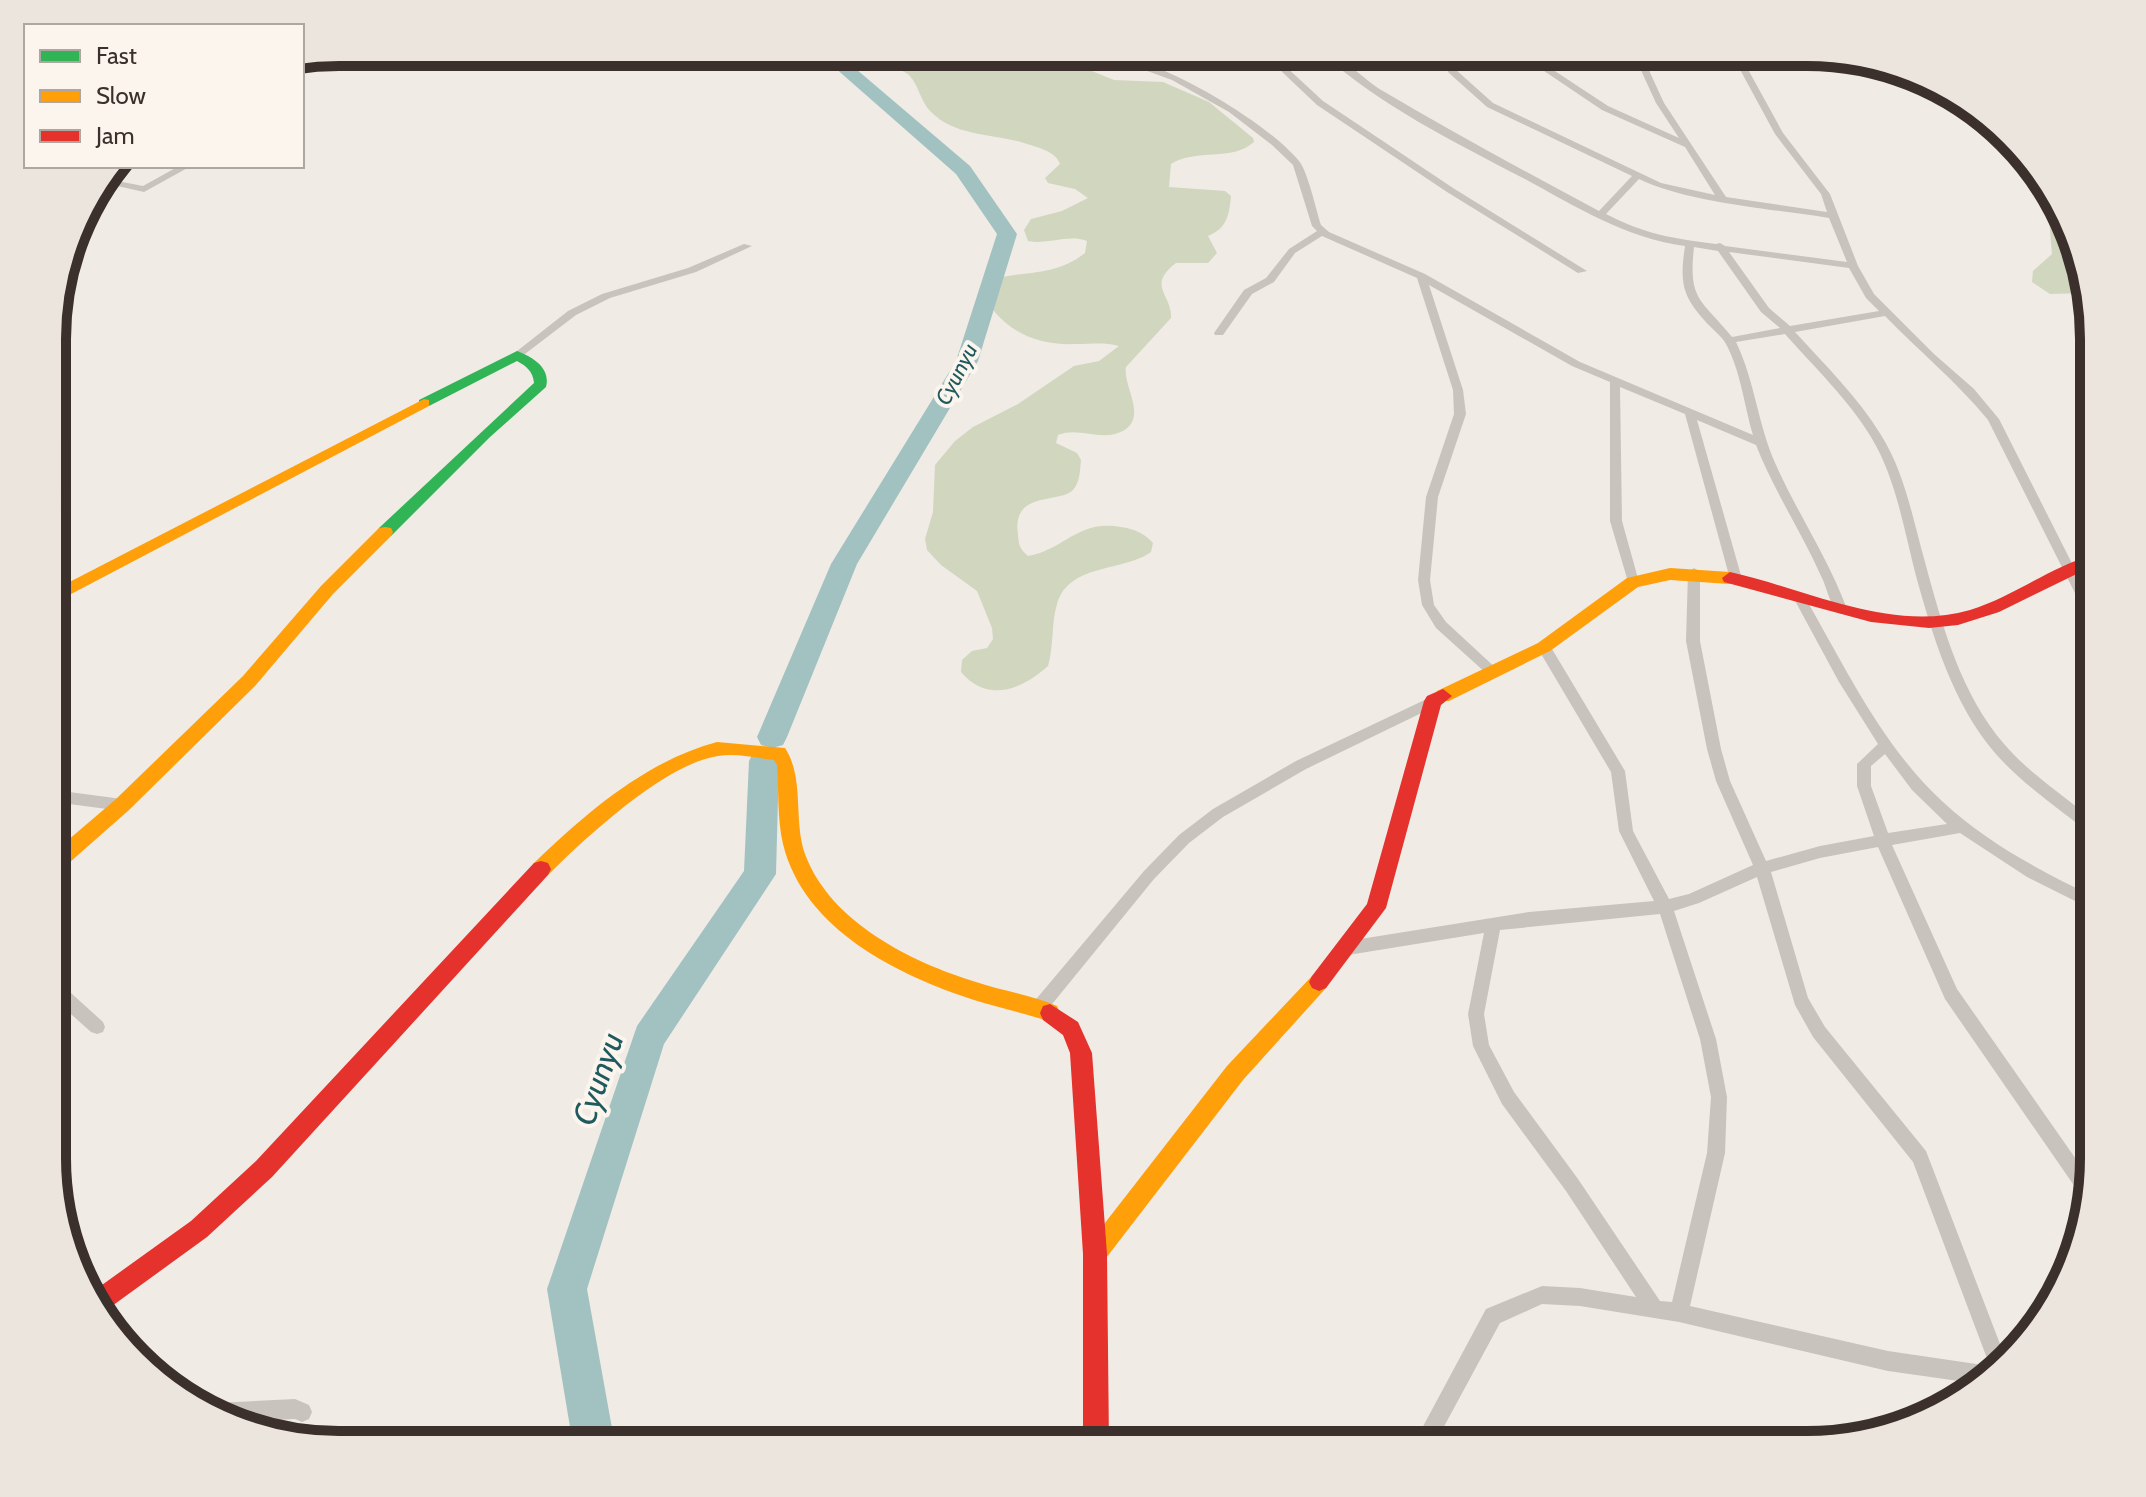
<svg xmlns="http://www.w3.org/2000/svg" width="2146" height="1497" viewBox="0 0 2146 1497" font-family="Cabin,sans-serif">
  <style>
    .green { fill: #d1d6bf }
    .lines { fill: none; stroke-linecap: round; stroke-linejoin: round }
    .river { fill: #a1c2c1; fill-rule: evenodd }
    .street { fill: #c9c3be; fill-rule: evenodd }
    .fast { fill: #30b455; fill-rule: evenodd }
    .slow { fill: #ff9f0a; fill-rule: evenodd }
    .jam { fill: #e5322d; fill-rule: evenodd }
    .labels { text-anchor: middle; stroke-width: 8; stroke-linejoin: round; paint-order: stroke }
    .far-water-label { font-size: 22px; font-style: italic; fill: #1f5a5e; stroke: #fbf5ee }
    .near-water-label { font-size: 32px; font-style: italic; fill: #1f5a5e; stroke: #fbf5ee }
    .rim { fill: none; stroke: #3b302b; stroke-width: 10 }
  </style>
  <rect width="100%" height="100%" fill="#f0ebe5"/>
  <path class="green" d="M864 52H1045L1114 80 1163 82 1209 102 1253 138 1254 142C1232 162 1196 148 1171 164L1169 187 1225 191 1231 196C1229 216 1227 228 1208 236L1217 253 1208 263H1176C1146 286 1172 294 1171 318L1126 367C1122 387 1153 423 1115 434 1096 439 1077 427 1058 435L1056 443 1077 453 1081 460C1080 470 1080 482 1073 490 1059 504 1011 490 1018 535 1019 546 1020 549 1028 556 1064 550 1078 519 1121 527 1134 529 1144 533 1153 543L1151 552C1123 572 1069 563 1057 604 1051 624 1054 646 1048 666 1022 689 988 704 961 672L962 660 972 651 987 648 993 639 992 628 977 591 941 565 927 550 925 539 933 512 935 465 955 441 973 427 1018 404 1074 366 1099 361 1119 346C1105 342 1092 344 1076 344 1033 346 998 328 980 288L983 282C1020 269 1052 279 1085 253L1087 241C1067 234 1048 245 1028 241L1024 230 1031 219 1062 211 1088 198 1075 189 1048 183 1045 178 1060 164C1056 151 1036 147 1024 143 992 133 956 137 931 112 920 101 919 85 909 75 897 65 876 68 863 57Z
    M2049 219 2064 223 2085 293 2050 294 2032 282 2033 271 2052 254Z"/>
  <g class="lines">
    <path class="river" d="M817 52H836L970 166 1017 234 978 361 857 564 787 737 783 745 772 748 761 745 757 737 831 564 956 361 997 234 956 174Z
      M764 749 775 753 779 761 776 874 664 1044 587 1289 615 1445H573L547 1289 637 1026 744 871 749 761 753 753Z"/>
    <path class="street" d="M1095 52C1150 52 1264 119 1299 161 1308 172 1316 210 1321 225L1329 232 1425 274 1580 362 1753 435C1744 405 1741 372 1726 344 1721 335 1712 329 1705 321 1681 295 1680 280 1685 246 1625 238 1575 206 1523 178 1456 143 1377 104 1321 52 1339 52 1365 81 1383 91 1454 133 1526 172 1599 211L1632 176 1487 107 1449 73 1434 52H1442L1455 69 1493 103 1661 183 1715 195 1685 147 1602 110 1516 52H1526L1608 106 1679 138 1656 103 1633 53H1641L1664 103 1726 197 1827 212 1821 194 1775 134 1731 53H1739L1783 133 1830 194 1858 266 1874 294 1934 354 1974 389 1999 419 2093 605V622L2087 617 1988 420C1957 382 1919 351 1885 316L1795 332C1825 365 1858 397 1881 435 1905 473 1913 520 1925 562 1942 625 1961 695 2005 745 2030 774 2064 796 2093 820V834L2088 832C2057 807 2021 783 1995 753 1953 704 1933 637 1916 576 1904 530 1896 478 1871 437 1848 399 1814 367 1785 334L1736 342C1755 381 1758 426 1776 465 1798 514 1828 558 1847 609L1841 614C1830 608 1827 587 1821 576 1801 531 1774 491 1756 445L1697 420 1742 579 1736 583 1730 579 1685 414 1620 387 1622 521 1639 582 1637 585H1629L1610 521V382L1572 366 1429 285 1463 390 1466 414 1438 497 1430 580 1434 605 1446 622 1499 671 1497 674H1487L1436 628 1422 605 1418 580 1426 497 1454 414 1453 390 1417 278 1322 236 1295 253 1274 282 1252 294 1223 335H1215L1214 333 1244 290 1266 278 1289 249 1317 231 1312 226 1293 165 1272 145 1229 112 1172 80ZM1639 179C1689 203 1773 209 1829 218L1847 262 1725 246 1720 243 1716 244C1675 239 1644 234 1606 214ZM1694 247 1718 251 1761 312 1780 328 1732 337C1701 299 1688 301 1694 247ZM1729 252 1849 268 1866 298 1879 311 1790 326 1769 308Z
      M1261 52H1270L1323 101 1453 188 1587 271 1578 273 1447 192 1317 105Z
      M318 56V59L302 70V64L309 58Z
      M179 166H191L144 192 104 183 107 179 143 186Z
      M744 244 752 246 696 272 610 298 576 315 521 357 517 358 512 355 568 311 602 294 688 268Z
      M1694 568 1700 572V641L1721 749 1730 781 1766 861 1820 846 1874 836 1857 786V764L1878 744 1839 682 1793 597 1799 593 1803 594C1845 666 1881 745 1943 802 1986 842 2040 871 2093 896V910L2027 877 1960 833 1892 845 1957 989 2092 1182 2088 1202 2084 1200 1945 999 1878 847 1820 858 1771 872 1808 998 1825 1027 1926 1151 2005 1357 1991 1369 1913 1162 1813 1037 1795 1005 1757 877 1699 903 1674 911 1716 1039 1727 1097 1725 1153 1690 1306 1888 1351 1983 1365 1990 1369 1973 1383 1888 1371 1679 1322 1580 1306 1542 1304 1500 1323 1434 1445H1413L1486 1309 1542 1286 1580 1288 1636 1297 1566 1191 1502 1104 1473 1046 1468 1014 1484 933 1348 955 1342 953 1340 948 1342 943 1348 941 1529 912 1654 901 1619 831 1611 772 1537 647 1544 642 1549 644 1625 771 1633 831 1669 899 1689 894 1753 865 1716 781 1707 749 1686 641 1688 572ZM1885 754 1912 790 1947 824 1888 833 1871 786V766ZM1660 914 1700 1039 1711 1097 1707 1153 1672 1302 1660 1301 1578 1179 1514 1092 1489 1045 1484 1014 1500 930Z
      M1433 696 1438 697 1440 701 1438 705 1306 769 1223 817 1189 843 1154 879 1044 1014 1038 1016 1032 1014 1030 1009 1032 1004 1144 871 1179 835 1213 809 1296 761Z
      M54 790 122 799 127 801 129 805 127 809 122 811 54 802Z
      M54 981 60 983 103 1022 105 1027 103 1032 97 1034 91 1032 54 999Z
      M295 1399 309 1405 312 1412 309 1419 302 1422 295 1419 232 1422 207 1409 215 1403Z"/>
    <path class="fast" d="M517 351C533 357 551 368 546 387L490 437 391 536H379L377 532 379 528 534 383C533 371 526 366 517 361L429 406H419V400Z"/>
    <path class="slow" d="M424 399 429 400V406L54 603V590Z
      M385 527 391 528 393 532 391 536 333 594 255 686 129 810 61 870 54 872V852L115 800 243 676 321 586 379 528Z
      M1670 568 1730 572 1738 578 1730 584 1670 580 1638 587 1550 651 1449 701H1437L1434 696 1437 691 1538 643 1627 578Z
      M717 742 785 748C805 779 793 820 805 854 830 922 911 962 976 982 1003 991 1031 995 1057 1006L1060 1013 1057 1020 1050 1022C1025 1013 999 1008 974 1000 898 975 804 930 783 844 777 818 779 791 777 765L774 760C756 758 736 753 718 756 666 763 585 838 548 875L541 877 534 875 531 869 534 863C586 813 646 761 717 742Z
      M1319 973 1326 976 1329 982 1326 988 1243 1080 1103 1262 1095 1266 1087 1262 1083 1254 1087 1246 1227 1066 1312 976Z"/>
    <path class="jam" d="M2093 555V566L1999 612 1958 625 1929 628 1871 622 1724 582 1722 578 1730 572C1807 589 1890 633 1970 610 2013 597 2050 567 2093 555Z
      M1443 689 1452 696 1441 705 1386 908 1326 988 1319 991 1312 988 1309 982 1312 976 1367 904 1424 701 1427 696Z
      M541 861 548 863 551 869 548 875 272 1177 207 1237 101 1314 88 1295 191 1221 256 1161 534 863Z
      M1050 1004 1078 1022 1092 1053 1107 1254 1109 1445H1083V1254L1070 1053 1063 1035 1043 1020 1040 1013 1043 1006Z"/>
  </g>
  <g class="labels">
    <g class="far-water-label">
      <text transform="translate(956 374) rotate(-63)" y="8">Cyunyu</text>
    </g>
    <g class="near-water-label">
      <text transform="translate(598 1079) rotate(-71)" y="11">Cyunyu</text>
    </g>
  </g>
  <path d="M0 0H2146V1497H0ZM339 66H1807A273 273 0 0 1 2080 339V1158A273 273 0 0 1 1807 1431H339A273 273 0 0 1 66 1158V339A273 273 0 0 1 339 66Z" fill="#ece5de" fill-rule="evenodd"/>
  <path class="rim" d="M339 66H1807A273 273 0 0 1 2080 339V1158A273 273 0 0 1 1807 1431H339A273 273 0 0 1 66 1158V339A273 273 0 0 1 339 66Z"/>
  <rect x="24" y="24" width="280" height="144" fill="#fbf5ee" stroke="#aea6a0" stroke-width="2"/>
  <rect x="40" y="50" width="40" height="12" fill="#30b455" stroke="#aea6a0" stroke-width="2"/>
  <text x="96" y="64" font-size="24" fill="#3b302b">Fast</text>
  <rect x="40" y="90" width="40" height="12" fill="#ff9f0a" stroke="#aea6a0" stroke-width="2"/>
  <text x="96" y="104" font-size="24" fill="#3b302b">Slow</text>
  <rect x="40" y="130" width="40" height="12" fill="#e5322d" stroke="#aea6a0" stroke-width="2"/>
  <text x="96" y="144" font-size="24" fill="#3b302b">Jam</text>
</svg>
